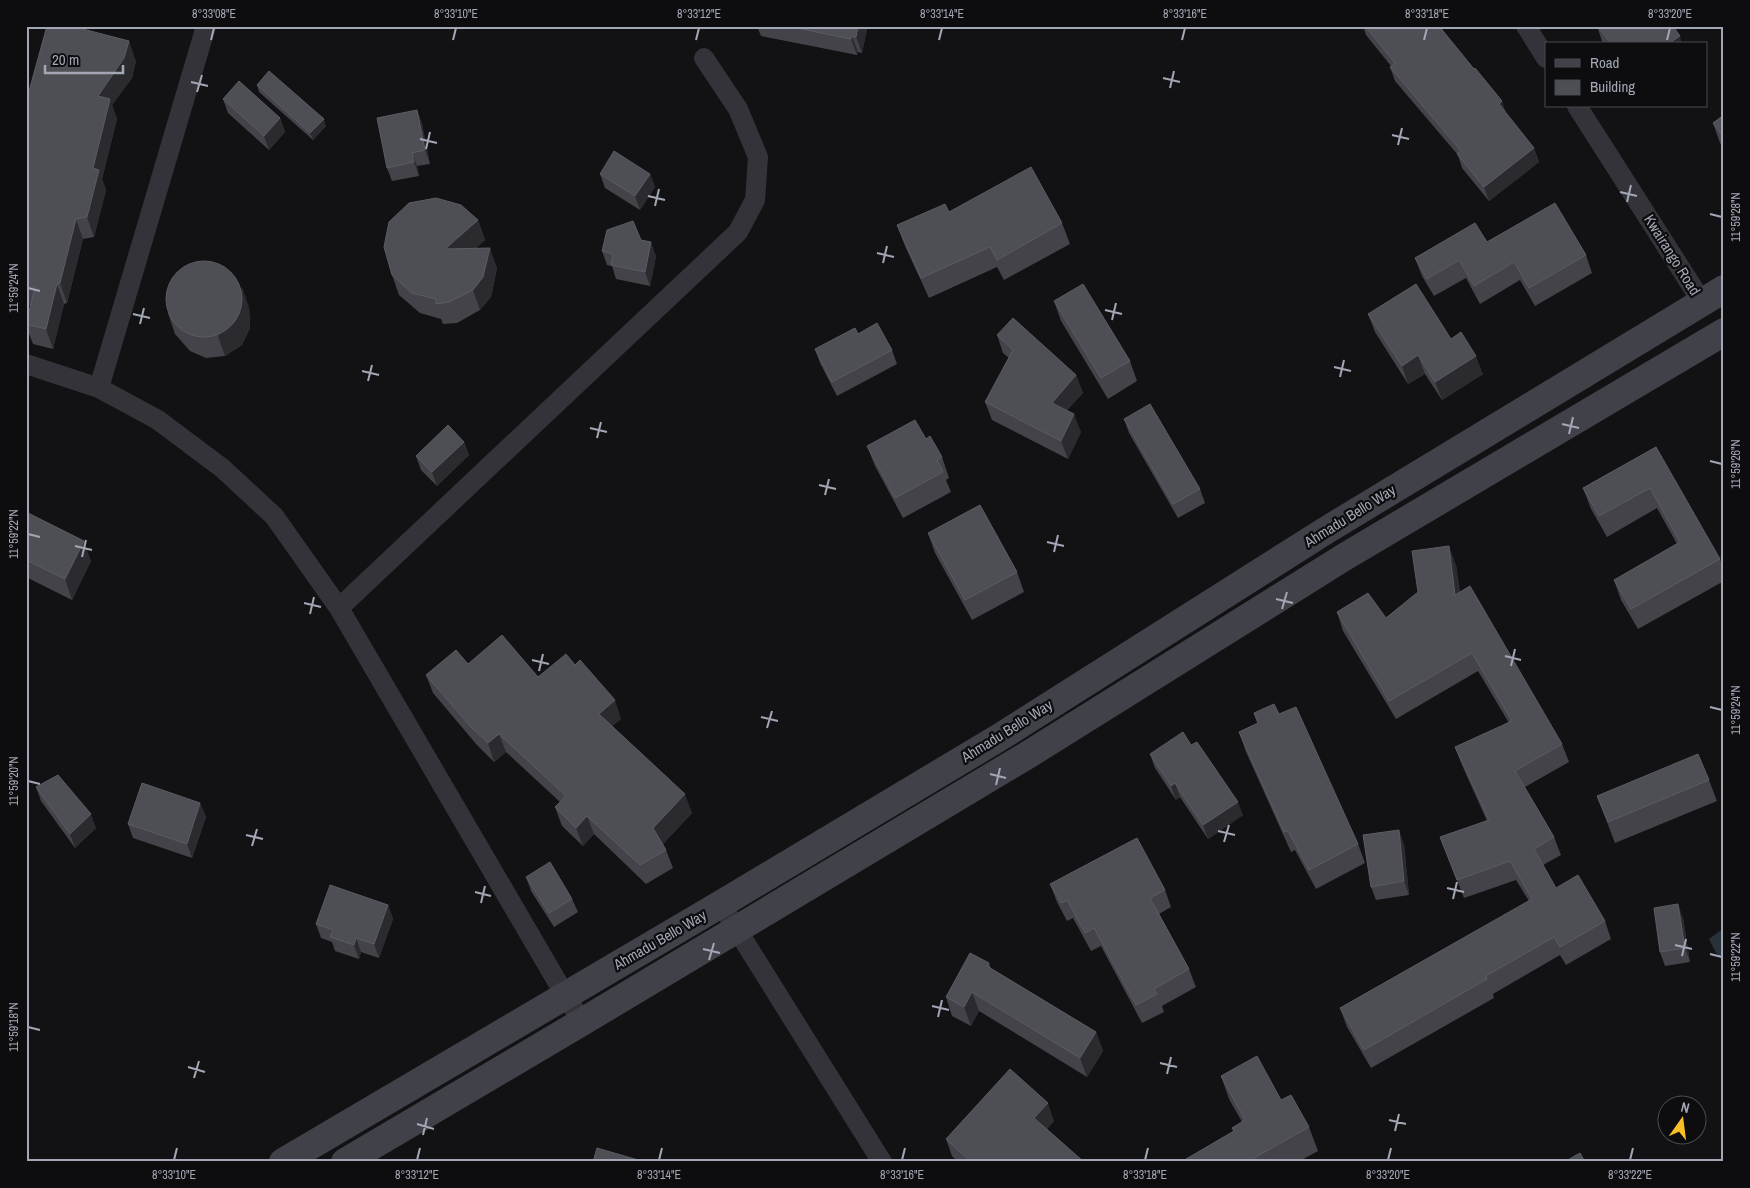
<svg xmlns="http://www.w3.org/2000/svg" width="1750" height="1188" viewBox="0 0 1750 1188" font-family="'Archivo Narrow',sans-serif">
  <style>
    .water { fill: #283038 }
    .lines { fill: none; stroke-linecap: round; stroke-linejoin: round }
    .minor { stroke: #333339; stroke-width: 20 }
    .secondary { stroke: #414249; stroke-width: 28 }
    .wall { fill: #434349 }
    .shaded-wall { fill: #2b2b2f }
    .building { fill: #4e4e55; stroke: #5b5c64 }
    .ticks { fill: none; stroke: #a3a7b5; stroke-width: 2 }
    .labels { text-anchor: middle; stroke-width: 4.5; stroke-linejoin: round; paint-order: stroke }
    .street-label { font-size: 15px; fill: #a3a7b5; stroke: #0d0d0f }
    .neatline { fill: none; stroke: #a3a7b5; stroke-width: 2 }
    .ticks-label { font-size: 12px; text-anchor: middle; fill: #a3a7b5 }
  </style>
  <rect width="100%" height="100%" fill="#121214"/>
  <path class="water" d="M1724 928V960L1716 953 1709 939Z"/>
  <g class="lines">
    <path class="minor" d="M1526 26 1546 58
      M1577 106 1702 302
      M26 364 99 388 158 420 222 468 274 516 339 608 565 995 582 1022
      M99 388 206 26
      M339 608 738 232 755 200 758 157 738 109 704 58
      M721 904 882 1162"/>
    <path class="secondary" d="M283 1162 721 904 1000 737 1325 531 1724 289
      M345 1162 582 1022 1026 756 1346 556 1724 332"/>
  </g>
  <path class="wall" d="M757 26H866L867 29 862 53 858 52 857 55 761 36Z
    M1363 26H1442L1443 28 1441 29 1507 115 1534 148 1539 162 1489 201 1462 168 1458 155 1395 81 1390 67 1391 66 1366 35Z
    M1597 26H1673L1682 44H1603Z
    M136 61 132 78 112 105 117 119 102 179 106 190 94 237 83 239 67 303 64 304 53 349 33 344 26 326V322L30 306 26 305V102Z
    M257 85 326 126 313 140 259 92Z
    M223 99 280 118 285 132 269 150 228 113Z
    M417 110 422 124 430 164 417 166 419 176 392 181 387 168Z
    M1724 115V148L1720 143 1713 123Z
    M600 174H650L655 187 640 210 605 188Z
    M949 212 1062 223 1070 244 1004 280 997 267 929 298 905 246 897 225Z
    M478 220 485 240 476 248 497 268 491 297 480 310 457 323 443 324 441 319 420 313 399 295 392 275Z
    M641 240 656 256 650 286 616 279 612 266 607 265 602 251Z
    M1487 242 1586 255 1592 273 1535 306 1520 280 1480 304 1466 278 1434 296 1422 276 1415 258Z
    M1054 301 1130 361 1137 381 1108 399 1061 321Z
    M249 307 250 328 242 345 225 356 206 358 190 351 175 334 168 313Z
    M1368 314 1451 339 1483 374 1442 400 1425 374 1408 384 1375 332Z
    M858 334 892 350 897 364 837 396 820 363 815 349Z
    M997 335 1076 375 1083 393 1067 410 1081 432 1068 459 992 420 985 402 1009 358 1003 353Z
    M1124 419 1200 489 1205 503 1178 518 1129 433Z
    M926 439 942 457 949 478 946 480 951 492 903 518 875 466 867 446Z
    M464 442 469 455 437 486 421 470 416 456Z
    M1656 447 1720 559 1724 570V581L1638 629 1621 600 1614 580 1677 544 1657 508 1607 537 1591 509 1583 488Z
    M26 512 91 561 72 600 26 577Z
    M928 533 1017 572 1024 592 972 620 935 553Z
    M1456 565 1460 593 1562 744 1569 762 1525 787 1554 837 1561 855 1543 865 1556 888 1605 921 1611 939 1566 965 1560 955 1493 994 1494 998 1371 1068 1347 1027 1340 1008 1529 901 1516 880 1464 898 1440 837 1487 821 1462 765 1455 747 1509 723 1478 671 1396 719 1343 631 1337 612 1386 618Z
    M468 664 538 677 621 719 612 726 692 813 663 844 666 850 673 868 646 884 594 834 583 846 562 826 555 807 560 802 506 752 494 762 477 745 433 693 426 675Z
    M1254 713 1279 714 1358 844 1365 863 1316 889 1295 850 1291 852 1246 752 1239 732 1258 724Z
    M1191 745 1243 815 1208 839 1180 797 1176 800 1155 768 1150 754Z
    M1709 780 1717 801 1615 843 1597 796Z
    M36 787 96 828 75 848 41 801Z
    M200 803 206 817 192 858 133 838 128 824Z
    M1404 844 1409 895 1376 900 1371 887Z
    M526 877 572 899 578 912 554 927 531 891Z
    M1050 884 1165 890 1171 907 1159 914 1189 969 1196 987 1162 1006 1164 1012 1142 1023 1101 946 1091 951 1073 918 1067 921 1057 902Z
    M388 905 393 919 379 958 361 952 359 959 335 951 332 942 321 938 316 924Z
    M1683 918 1690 962 1665 966 1660 952Z
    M989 963 991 969 1096 1032 1103 1051 1087 1077 979 1011 971 1026 952 1016 946 997Z
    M1221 1076 1281 1100 1309 1127 1318 1151 1298 1162H1181L1234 1131 1232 1128 1242 1122 1229 1099Z
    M1054 1121 1047 1129 1084 1162H958L952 1156 946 1139Z"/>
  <path class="shaded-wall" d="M858 26H866L867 29 862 53 856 37Z
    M852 36 858 52 857 55 851 39Z
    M1680 36 1682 44H1668Z
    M129 41 136 61 132 78 112 105 117 119 102 179 106 190 94 237 87 217 93 168 98 96Z
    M1502 101 1507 115 1499 104Z
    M417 110 422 124 430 164 425 150Z
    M280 118 285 132 269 150 264 136Z
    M324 119 326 126 313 140 310 133Z
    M1534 148 1539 162 1489 201 1484 187Z
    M412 153 417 166 419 176 414 162Z
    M650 174 655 187 640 210 635 196Z
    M76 219 83 239 67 303 60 283Z
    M478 220 485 240 452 270 445 249Z
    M651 242 656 256 650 286 645 272Z
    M490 248 497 268 491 297 480 310 473 290Z
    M57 284 64 304 53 349 46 329Z
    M242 287 249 307 250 328 242 345 225 356 218 336Z
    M1418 355 1425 374 1408 384 1402 366Z
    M1476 356 1483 374 1442 400 1435 382Z
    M1076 375 1083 393 1058 420 1052 403Z
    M1074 414 1081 432 1068 459 1061 441Z
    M464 442 469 455 437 486 432 472Z
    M84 541 91 561 72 600 65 579Z
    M1449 546 1456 565 1462 613 1455 595Z
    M615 700 621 719 605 732 599 714Z
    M499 734 506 752 494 762 488 743Z
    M1175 783 1180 797 1176 800 1171 786Z
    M685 794 692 813 660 847 653 828Z
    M1238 802 1243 815 1208 839 1203 825Z
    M200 803 206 817 192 858 187 844Z
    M91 814 96 828 75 848 70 834Z
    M587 816 594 834 583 846 576 828Z
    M1399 830 1404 844 1409 895 1404 881Z
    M1678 904 1683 918 1690 962 1685 948Z
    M388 905 393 919 379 958 374 944Z
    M356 938 361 952 359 959 354 945Z
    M972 992 979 1011 971 1026 964 1007Z
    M1096 1032 1103 1051 1087 1077 1080 1058Z
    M1048 1103 1054 1121 1041 1136 1034 1118Z"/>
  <path class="building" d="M47 26H71L129 41 124 58 98 96 110 99 93 168 99 170 87 217 76 219 60 283 57 284 46 329 26 324 35 288 26 286V102Z
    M787 26H858L856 37 852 36 851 39Z
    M1365 26H1439L1474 69 1475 68 1502 101 1499 104 1534 148 1484 187 1457 154 1461 151 1390 67 1395 63Z
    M1598 26H1673L1680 36 1668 44H1611Z
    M269 71 324 119 310 133 257 85Z
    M239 81 280 118 264 136 223 99Z
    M417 110 425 150 412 153 414 162 387 168 377 118Z
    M1724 115V138L1713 123Z
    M614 151 650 174 635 196 600 174Z
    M1031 167 1062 223 997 260 990 247 921 278 897 225 945 204 949 212Z
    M436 198 461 205 478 220 445 249 490 248 483 277 473 290 449 302 436 304V299L412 293 392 275 384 247 389 222 409 203Z
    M1555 203 1586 255 1529 288 1514 262 1474 286 1459 260 1427 279 1415 258 1475 223 1487 242Z
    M633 221 641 240 651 242 645 272 611 265 613 254 602 251 607 230Z
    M166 299a38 38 0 1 1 76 0a38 38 0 1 1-76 0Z
    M1083 284 1130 361 1101 378 1054 301Z
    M1416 284 1451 339 1461 332 1476 356 1435 382 1418 355 1402 366 1368 314Z
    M1013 318 1076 375 1052 403 1074 414 1061 441 985 402 1013 350 997 335Z
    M877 323 892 350 832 382 815 349 855 328 858 334Z
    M1150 404 1200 489 1173 504 1124 419Z
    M915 420 926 439 930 436 942 457 937 460 943 472 895 498 867 446Z
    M448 425 464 442 432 472 416 456Z
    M1656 447 1720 559 1631 609 1614 580 1680 542 1650 488 1599 516 1583 488Z
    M980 505 1017 572 965 600 928 533Z
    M26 512 84 541 65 579 26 560Z
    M1449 546 1455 595 1470 586 1562 744 1515 771 1554 837 1534 849 1556 888 1578 875 1605 921 1560 947 1554 937 1486 976 1487 979 1364 1050 1340 1008 1532 899 1510 861 1457 880 1440 837 1489 820 1455 747 1512 721 1472 653 1389 701 1337 612 1368 593 1386 618 1418 592 1412 551Z
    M502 635 538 677 566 654 575 665 580 660 615 700 599 714 685 794 653 828 666 850 640 865 587 816 576 828 555 807 566 796 499 734 488 743 470 726 426 675 456 650 468 664Z
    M1274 704 1279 714 1296 707 1358 844 1309 870 1288 831 1284 832 1239 732 1258 723 1254 713Z
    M1183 732 1191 745 1197 742 1238 802 1203 825 1175 783 1171 786 1150 754Z
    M1698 754 1709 780 1608 822 1597 796Z
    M58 775 91 814 70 834 36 787Z
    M142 783 200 803 187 844 128 824Z
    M1399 830 1404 881 1371 887 1363 835Z
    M1137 838 1165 890 1150 898 1189 969 1154 989 1157 994 1136 1005 1094 928 1085 933 1067 900 1061 903 1050 884Z
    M550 862 572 899 549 913 526 877Z
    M330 885 388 905 374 944 356 938 354 945 330 937 333 930 316 924Z
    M1678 904 1685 948 1660 952 1654 908Z
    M970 953 989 963 987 966 1096 1032 1080 1058 972 992 964 1007 946 997Z
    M1257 1056 1281 1100 1291 1095 1309 1127 1247 1162H1181L1234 1131 1232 1128 1245 1120 1221 1076Z
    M1010 1069 1048 1103 1034 1118 1084 1162H971L946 1139Z
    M597 1148 645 1162H593Z
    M1580 1153 1585 1162H1564Z"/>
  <path class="ticks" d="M211 40 214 28M453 40 456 28M696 40 699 28M939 40 942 28M1182 40 1185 28M1424 40 1427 28M1667 40 1670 28M1163 78 1180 82M191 82 208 86M1170 88 1174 71M197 92 202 75M1392 135 1409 139M420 139 437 143M1398 145 1402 128M426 149 430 132M1620 192 1637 196M648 196 665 200M1627 202 1631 185M655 206 659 189M1710 214 1722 217M877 253 894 257M883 263 887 246M28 288 40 291M1105 310 1122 314M133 314 150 318M1112 320 1116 303M140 324 144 308M1334 367 1351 371M362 371 379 375M1340 377 1344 360M368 381 372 365M1562 424 1579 428M590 428 607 432M1569 434 1573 417M597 438 601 422M1710 461 1722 464M819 485 836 489M825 495 829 479M28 534 40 537M1047 542 1064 546M75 546 92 550M1054 552 1058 535M82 557 86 540M1276 599 1293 603M304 603 321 607M1282 609 1287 592M310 614 314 597M1505 656 1521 660M532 660 549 664M1511 666 1515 649M539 671 543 654M1710 707 1722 710M761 717 778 721M767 728 772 711M990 774 1006 778M28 781 40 784M996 785 1000 768M1218 831 1235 835M246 835 263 839M1224 842 1229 825M252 846 257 829M1447 888 1464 892M475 892 491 896M1453 899 1457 882M481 903 485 886M1675 945 1692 949M703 949 720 953M1710 954 1722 957M1682 956 1686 939M709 960 714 943M932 1006 949 1010M938 1017 942 1000M28 1027 40 1030M1160 1063 1177 1067M188 1067 205 1072M1167 1074 1171 1057M194 1078 199 1061M1389 1120 1406 1124M417 1124 434 1129M1395 1131 1399 1114M423 1135 427 1118M174 1160 177 1148M417 1160 420 1148M659 1160 662 1148M902 1160 905 1148M1145 1160 1148 1148M1388 1160 1391 1148M1630 1160 1633 1148"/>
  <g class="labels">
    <g class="street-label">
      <text transform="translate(1672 255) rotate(58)" y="5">Kwairango Road</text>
      <text transform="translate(1350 516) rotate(-32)" y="5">Ahmadu Bello Way</text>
      <text transform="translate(1007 731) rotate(-32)" y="5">Ahmadu Bello Way</text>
      <text transform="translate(660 940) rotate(-30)" y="5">Ahmadu Bello Way</text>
    </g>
  </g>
  <rect width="1750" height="1188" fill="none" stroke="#0d0d0f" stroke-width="55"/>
  <rect x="1545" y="42" width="162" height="65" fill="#0d0d0f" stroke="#494b51"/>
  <rect x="1555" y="59" width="25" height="8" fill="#414249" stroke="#494b51"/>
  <text x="1590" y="68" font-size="15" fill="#a3a7b5">Road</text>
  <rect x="1555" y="80" width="25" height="15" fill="#4e4e55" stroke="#494b51"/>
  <text x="1590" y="92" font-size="15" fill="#a3a7b5">Building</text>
  <g transform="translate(1682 1120) rotate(14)"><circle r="24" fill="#0d0d0f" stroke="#494b51"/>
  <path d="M0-4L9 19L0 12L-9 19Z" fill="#f8bf26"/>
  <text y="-8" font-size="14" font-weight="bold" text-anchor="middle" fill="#a3a7b5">N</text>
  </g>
  <path d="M45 65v8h78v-8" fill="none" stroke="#a3a7b5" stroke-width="2.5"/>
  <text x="52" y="65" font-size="15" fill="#a3a7b5" stroke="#0d0d0f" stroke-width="4" paint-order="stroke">20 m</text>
  <rect x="28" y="28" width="1694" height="1132" class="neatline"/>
  <g class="ticks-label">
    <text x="214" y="18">8°33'08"E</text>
    <text x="456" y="18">8°33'10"E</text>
    <text x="699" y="18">8°33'12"E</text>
    <text x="942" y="18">8°33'14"E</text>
    <text x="1185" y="18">8°33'16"E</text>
    <text x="1427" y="18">8°33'18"E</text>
    <text x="1670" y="18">8°33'20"E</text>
    <text transform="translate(1736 217) rotate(-90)" y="4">11°59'28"N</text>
    <text transform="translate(14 288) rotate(-90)" y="4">11°59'24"N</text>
    <text transform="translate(1736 464) rotate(-90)" y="4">11°59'26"N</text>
    <text transform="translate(14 534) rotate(-90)" y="4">11°59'22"N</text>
    <text transform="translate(1736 710) rotate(-90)" y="4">11°59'24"N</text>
    <text transform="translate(14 781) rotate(-90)" y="4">11°59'20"N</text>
    <text transform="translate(1736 957) rotate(-90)" y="4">11°59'22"N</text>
    <text transform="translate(14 1027) rotate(-90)" y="4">11°59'18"N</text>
    <text x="174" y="1179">8°33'10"E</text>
    <text x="417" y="1179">8°33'12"E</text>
    <text x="659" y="1179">8°33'14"E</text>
    <text x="902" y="1179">8°33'16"E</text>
    <text x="1145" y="1179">8°33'18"E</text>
    <text x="1388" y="1179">8°33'20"E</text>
    <text x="1630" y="1179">8°33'22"E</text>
  </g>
</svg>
